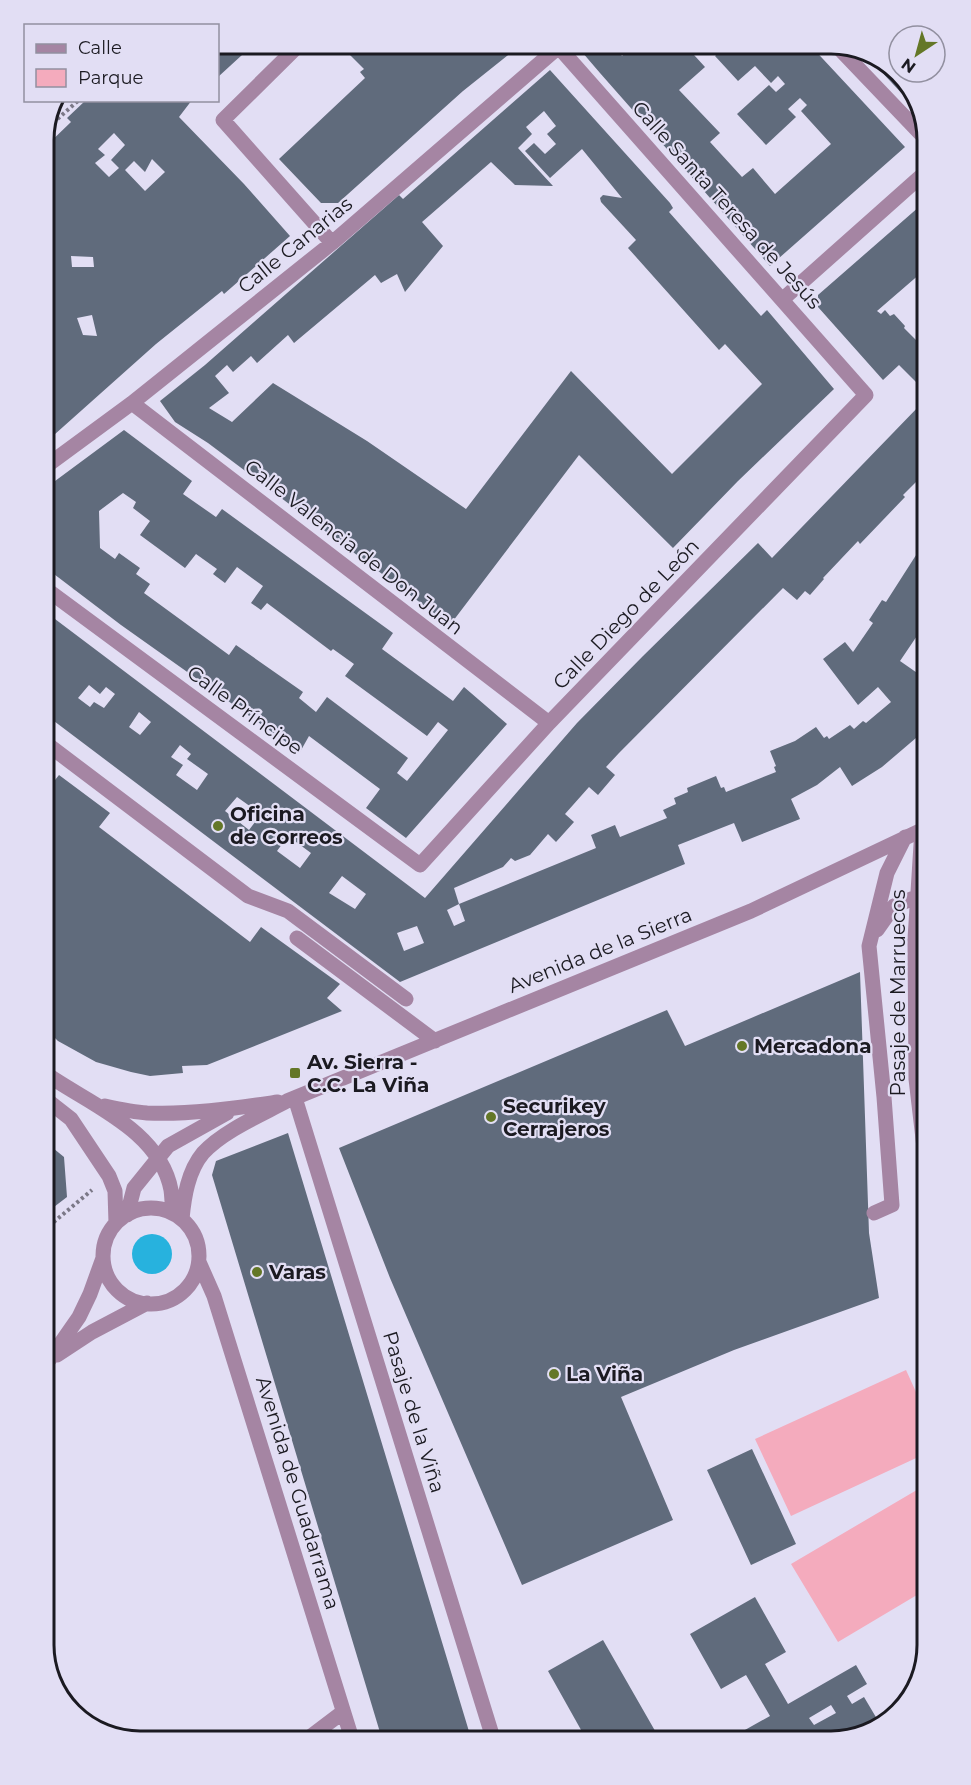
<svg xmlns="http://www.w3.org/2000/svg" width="971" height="1785" viewBox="0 0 971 1785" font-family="Montserrat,sans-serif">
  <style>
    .green { fill: #f4abbd }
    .water { fill: #27b2de }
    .building { fill: #606b7c; fill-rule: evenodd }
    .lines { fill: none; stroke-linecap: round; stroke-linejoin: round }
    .path { stroke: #7b7887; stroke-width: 4; stroke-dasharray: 3 3; stroke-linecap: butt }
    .minor { stroke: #a585a3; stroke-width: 15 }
    .poi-dot { fill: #647727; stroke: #e2def4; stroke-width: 2 }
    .labels { text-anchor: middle; stroke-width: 4.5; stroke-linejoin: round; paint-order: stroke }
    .street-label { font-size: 20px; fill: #1b1a21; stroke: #e2def4 }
    .poi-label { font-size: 20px; font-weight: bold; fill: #1b1a21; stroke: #e2def4; text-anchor: start }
    .rim { fill: none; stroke: #1b1a21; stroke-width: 3 }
  </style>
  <rect width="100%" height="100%" fill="#e2def4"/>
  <path class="green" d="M906 1370 926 1414 927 1453 791 1516 755 1439Z
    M927 1484V1589L838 1642 791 1564Z"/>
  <path class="water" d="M132 1254a20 20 0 1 1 40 0a20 20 0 1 1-40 0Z"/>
  <path class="building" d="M218 44H254L218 77Z
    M339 44H522L463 91 338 203H321L279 159 365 78 360 72 364 69Z
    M583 44H613L622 56 632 48 629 44H684L705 67 679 90 720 133 710 142 742 177 753 168 775 194 831 144 801 111 807 105 800 98 788 109 796 117 766 145 737 114 769 85 776 92 785 84 778 76 771 83 755 66 738 81 715 56 728 44H809L905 147 770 266 600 73 582 52Z
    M864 53 885 60 920 103V113Z
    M550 70 670 203 673 208 669 212 761 316 767 310 834 389 738 481 673 548 579 455 450 625 208 443 175 422 160 401 205 365 399 195 403 199ZM544 111 556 126 547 134 556 144 545 154 534 143 525 151 550 178 582 149 622 198 603 195 600 198 601 202 636 240 628 248 719 350 725 344 762 384 672 474 571 371 466 509 367 441 273 383 232 422 209 408 229 393 215 376 227 365 233 372 251 356 257 363 288 335 294 343 375 275 381 283 397 274 405 292 443 246 422 222 491 162 515 185 553 186 518 148 532 134 526 127Z
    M86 100H192L179 117 244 184 290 236 224 294 222 291 156 344 45 443 44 148 71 122 67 118ZM114 133 125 145 111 160 119 168 109 177 95 163 105 155 98 149ZM152 159 165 172 145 191 125 170 134 161 145 172ZM71 256 93 257 94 267H72ZM92 315 97 336 83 335 77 318Z
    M920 206 921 273 877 311 881 314 885 310 890 316 894 314 905 326 904 328 918 342 921 339V387L899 365 883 380 818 307V295Z
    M921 404 922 476 903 495 905 497 860 544 858 541 823 578 824 579 810 595 805 591 797 600 783 588 619 753 606 767 615 775 598 795 589 787 565 814 574 822 556 842 548 834 530 855 515 861 511 858 503 867 454 888 459 904 447 910 454 926 465 921 459 904 596 848 591 835 615 825 620 837 667 818 663 810 676 804 674 798 688 792 687 788 716 776 721 788 724 787 726 792 776 772 774 767 776 766 770 751 795 741 816 727 824 738 827 736 829 739 850 725 854 729 863 721 866 723 891 702 878 687 858 705 823 659 845 642 853 652 873 623 869 620 882 600 886 602 918 552 922 554 923 627 900 661 923 677V732L882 767 852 786 840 767 817 785 791 799 800 819 742 842 734 823 678 845 685 864 400 982 46 715V629L51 616 425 898 577 723 643 656 758 543 772 558ZM89 685 100 694 106 687 115 694 104 708 94 702 90 707 78 698ZM139 712 151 722 140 735 129 727ZM180 745 191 754 187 759 208 774 197 790 176 775 183 765 171 757ZM237 797 261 814 249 830 225 811ZM288 836 311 853 300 868 277 851ZM342 876 366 894 355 909 329 893ZM417 926 424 943 404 951 397 933Z
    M124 430 192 481 183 494 216 517 222 509 393 633 382 649 453 701 464 687 507 724 406 838 366 808 380 789 309 736 300 752 121 625 46 568V539L51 484ZM123 493 136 502 133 508 150 521 140 535 185 568 196 554 217 569 213 574 225 583 237 567 263 586 251 603 261 610 267 603 331 651 333 649 354 664 345 676 427 736 438 722 448 730 407 781 397 773 408 758 327 697 316 712 299 698 303 692 236 645 229 655 144 593 150 584 136 574 140 568 119 553 115 559 100 548 99 511Z
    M59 775 110 813 99 827 250 942 261 927 340 984 327 998 342 1011 207 1065 182 1066 183 1073 150 1076 131 1072 96 1062 58 1041 48 1031 47 790Z
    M922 949H924L925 1050H923Z
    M860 972 869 1233 879 1298 734 1350 621 1397 673 1520 522 1585 390 1278 339 1148 667 1010 685 1046Z
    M288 1133 471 1738 382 1739 212 1175 216 1161Z
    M48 1144 64 1157 67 1197 50 1210 52 1213 49 1216Z
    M752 1449 796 1544 751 1565 707 1470Z
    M755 1597 786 1652 765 1664 788 1704 856 1665 867 1684 847 1696 852 1704 864 1697 880 1724 868 1734 789 1735 787 1731 781 1735H736L770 1716 746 1675 721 1689 690 1634ZM831 1705 836 1713 814 1725 809 1718Z
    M603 1640 658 1736 585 1737 548 1671Z"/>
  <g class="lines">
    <path class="path" d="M53 123 79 100
      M49 1226 92 1190"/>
    <path class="minor" d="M300 44 223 120 332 243
      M835 44 920 133
      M783 299 920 177
      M132 403 549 723
      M45 467 132 403 332 243 562 44
      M46 589 420 865 549 723 866 395 556 44
      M47 744 248 896 288 911 406 999
      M922 829 915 939 916 1079 925 1156
      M877 930 894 906 924 894
      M297 938 435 1041
      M48 1075C91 1105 160 1131 171 1190 172 1197 172 1205 173 1213
      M295 1098 493 1738
      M48 1101 71 1119 109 1176 115 1191 116 1223
      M105 1106C119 1109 133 1112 147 1113 190 1115 236 1108 278 1102
      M103 1256a48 48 0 1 1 96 0a48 48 0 1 1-96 0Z
      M874 1213 892 1205 884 1097 869 946 887 873 905 837
      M127 1215 134 1188 168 1146 227 1113
      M182 1219C184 1197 188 1171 203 1153 223 1131 261 1115 287 1101L751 911 924 829
      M199 1262 214 1296 352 1739
      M57 1355 92 1332 147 1303
      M49 1360 79 1317 90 1294 103 1258
      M306 1740 343 1712"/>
  </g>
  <g class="poi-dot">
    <circle cx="218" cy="826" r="6"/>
    <circle cx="742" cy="1046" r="6"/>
    <rect x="289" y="1067" width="12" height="12" rx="3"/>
    <circle cx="491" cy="1117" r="6"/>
    <circle cx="257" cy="1272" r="6"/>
    <circle cx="554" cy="1374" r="6"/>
  </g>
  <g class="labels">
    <g class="street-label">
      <text transform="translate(727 205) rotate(48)" y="7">Calle Santa Teresa de Jesús</text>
      <text transform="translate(295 245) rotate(-39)" y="7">Calle Canarias</text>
      <text transform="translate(354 547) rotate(38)" y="7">Calle Valencia de Don Juan</text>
      <text transform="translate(626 614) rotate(-46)" y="7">Calle Diego de León</text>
      <text transform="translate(245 710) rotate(36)" y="7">Calle Príncipe</text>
      <text transform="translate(600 950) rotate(-22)" y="7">Avenida de la Sierra</text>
      <text transform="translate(898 993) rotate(-90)" y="7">Pasaje de Marruecos</text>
      <text transform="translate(414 1412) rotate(73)" y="7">Pasaje de la Viña</text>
      <text transform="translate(298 1493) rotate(73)" y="7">Avenida de Guadarrama</text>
    </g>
    <g class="poi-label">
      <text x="230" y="821">Oficina<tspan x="230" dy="23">de Correos</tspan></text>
      <text x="754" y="1053">Mercadona</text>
      <text x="307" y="1069">Av. Sierra -<tspan x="307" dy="23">C.C. La Viña</tspan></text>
      <text x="503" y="1113">Securikey<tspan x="503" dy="23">Cerrajeros</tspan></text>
      <text x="269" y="1279">Varas</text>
      <text x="566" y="1381">La Viña</text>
    </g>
  </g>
  <path d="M0 0H971V1785H0ZM140 54H831A86 86 0 0 1 917 140V1645A86 86 0 0 1 831 1731H140A86 86 0 0 1 54 1645V140A86 86 0 0 1 140 54Z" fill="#e2def4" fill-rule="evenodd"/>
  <path class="rim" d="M140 54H831A86 86 0 0 1 917 140V1645A86 86 0 0 1 831 1731H140A86 86 0 0 1 54 1645V140A86 86 0 0 1 140 54Z"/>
  <rect x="24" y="24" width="195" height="78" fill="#e2def4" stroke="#9290a0" stroke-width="1.5"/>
  <rect x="36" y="44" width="30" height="9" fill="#a585a3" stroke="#9290a0" stroke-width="1.5"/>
  <text x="78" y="54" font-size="18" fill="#1b1a21">Calle</text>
  <rect x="36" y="69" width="30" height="18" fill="#f4abbd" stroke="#9290a0" stroke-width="1.5"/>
  <text x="78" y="84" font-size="18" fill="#1b1a21">Parque</text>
  <g transform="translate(917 54) rotate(216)"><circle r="28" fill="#e2def4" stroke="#9290a0" stroke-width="1.5"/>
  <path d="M0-4.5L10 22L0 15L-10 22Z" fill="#647727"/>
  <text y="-9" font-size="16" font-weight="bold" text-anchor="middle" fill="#1b1a21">N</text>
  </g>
</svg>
